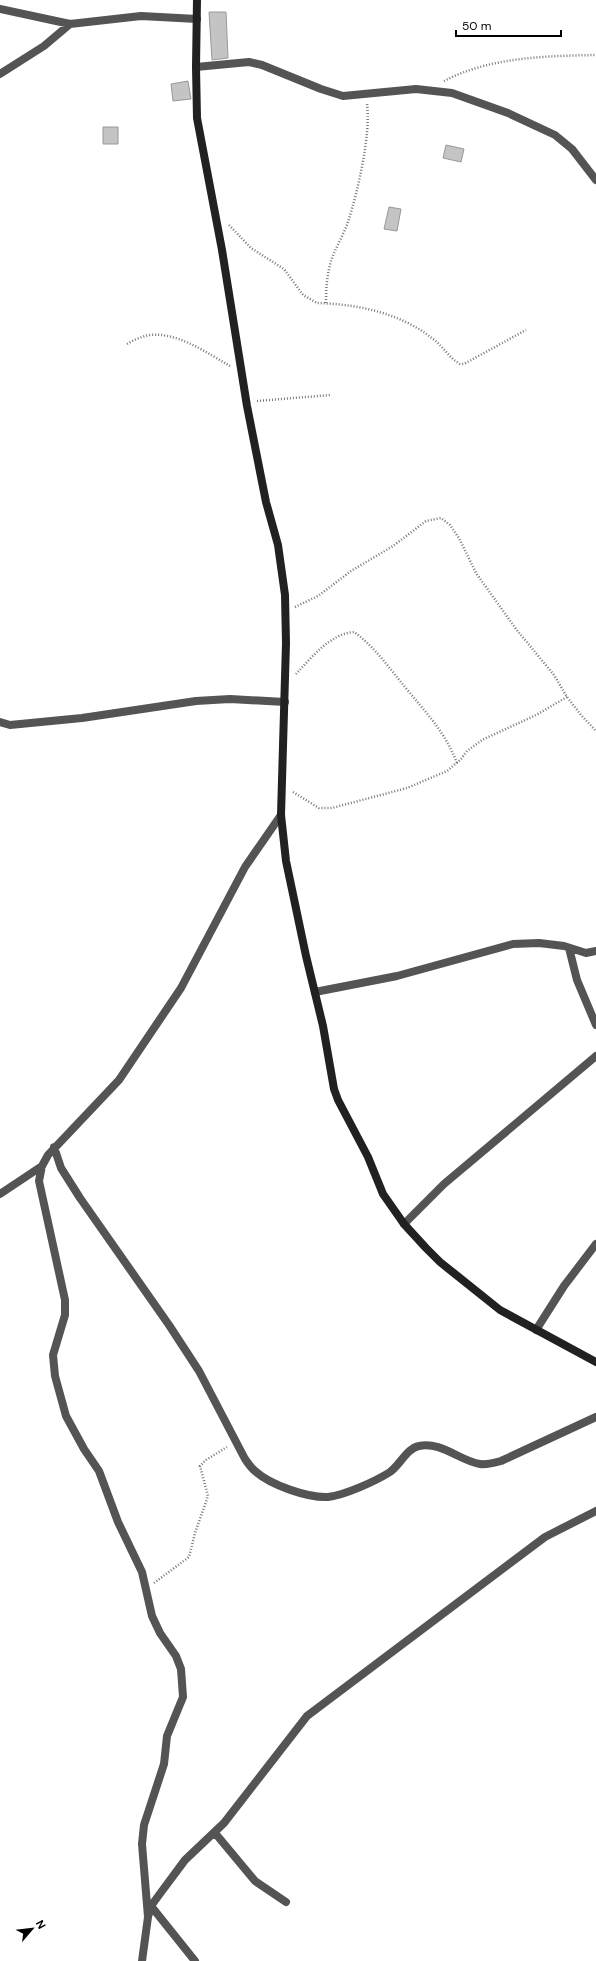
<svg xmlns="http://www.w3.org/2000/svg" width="596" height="1961" viewBox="0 0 596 1961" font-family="'DM Sans',sans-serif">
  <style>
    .building { fill: #c4c4c4; stroke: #989898 }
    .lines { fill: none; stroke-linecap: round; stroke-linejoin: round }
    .path { stroke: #767676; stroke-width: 2.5; stroke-dasharray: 1 2; stroke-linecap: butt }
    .street { stroke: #545454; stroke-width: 8 }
    .secondary { stroke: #212121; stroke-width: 8 }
  </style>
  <rect width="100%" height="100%" fill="#fff"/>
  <path class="building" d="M209 12H226L228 58 212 60Z
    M188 81 191 99 173 101 171 84Z
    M103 127H118V144H103Z
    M446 145 464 149 461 162 443 158Z
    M389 207 401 209 397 231 384 229Z"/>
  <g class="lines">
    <path class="path" d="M444 81C490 57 545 56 596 55
      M229 225 251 248 284 269 303 295 317 303C357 304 401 313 433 339 443 346 449 358 460 364H464L526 330
      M326 303C326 288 327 273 332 258 337 245 345 232 349 219 358 190 371 134 367 104
      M127 344C134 340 142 336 150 335 178 332 207 353 230 366
      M257 401 331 395
      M295 607 318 596 351 571 393 546 426 521 441 518 450 525 459 538 476 573 516 629 554 675 567 697 581 715 596 731
      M296 674C312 657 330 634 354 632 375 647 389 668 405 687 426 713 444 730 457 763
      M293 792 319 808H332L407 788 447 771 461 759 467 751 482 740 536 715 567 697
      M154 1583 189 1557 195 1533 208 1496 200 1466 206 1460 227 1447"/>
    <path class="street" d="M0 9 70 24 141 16 197 19
      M196 67 249 62 262 65 321 89 343 96 416 89 452 93 508 113 555 135 572 149 596 180
      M0 74 44 46 70 24
      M0 722 10 725 82 718 196 701 230 699 285 702
      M569 948 577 980 596 1025
      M315 992 397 976 513 944 539 943 564 946 586 953 596 951
      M54 1147 61 1168 80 1198 169 1325 199 1371 245 1459C248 1463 251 1468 255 1471 270 1485 308 1498 328 1497 345 1495 376 1481 390 1472 400 1465 407 1448 419 1446 441 1441 460 1461 480 1464 487 1465 494 1463 501 1461L596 1417
      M0 1194 42 1166
      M404 1224 444 1184 596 1056
      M536 1330 564 1286 596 1244
      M215 1833 255 1881 286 1902
      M151 1906 195 1961
      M148 1917 142 1844 144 1825 164 1764 167 1736 183 1697 181 1669 176 1656 160 1633 152 1616 142 1572 118 1522 99 1471 84 1449 66 1416 55 1376 53 1355 65 1315V1300L39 1181 42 1166 48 1155 119 1080 181 988 245 867 281 815
      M142 1961 148 1917 151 1906 159 1895 185 1860 224 1823 307 1716 545 1537 596 1511"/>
    <path class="secondary" d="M197 0 196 67 197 118 222 250 247 406 266 502 278 545 285 595 286 643 281 815 286 861 306 956 323 1026 334 1089 338 1100 368 1157 383 1194 404 1224 426 1248 440 1262 500 1310 596 1362"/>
  </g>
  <g transform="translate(32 1929) rotate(62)" stroke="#ffffff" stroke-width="3" paint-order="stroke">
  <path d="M0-3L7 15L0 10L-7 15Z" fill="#000000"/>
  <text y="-6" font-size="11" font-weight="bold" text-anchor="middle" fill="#000000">N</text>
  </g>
  <path d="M456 30v6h105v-6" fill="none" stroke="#000000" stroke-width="2"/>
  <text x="462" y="30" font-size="12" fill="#000000" stroke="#ffffff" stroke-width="3" paint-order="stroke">50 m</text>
</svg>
